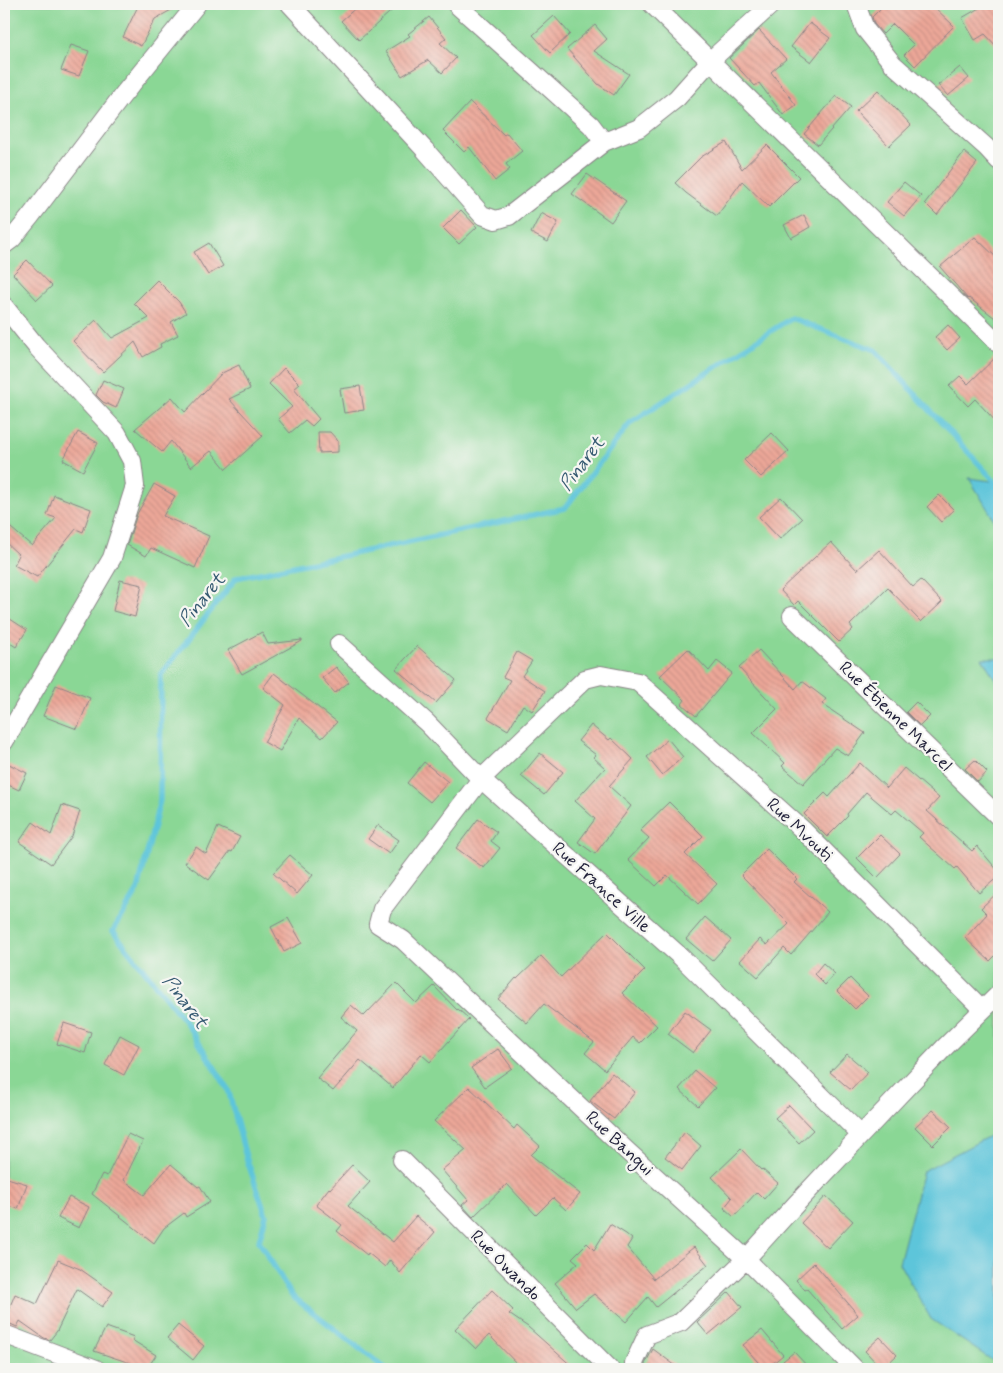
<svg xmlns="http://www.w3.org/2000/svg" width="1003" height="1373" viewBox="0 0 1003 1373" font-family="Mynerve,sans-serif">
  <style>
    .grass { fill: #8ad795; stroke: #567c68 }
    .water { fill: #5dc5da; stroke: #40748a }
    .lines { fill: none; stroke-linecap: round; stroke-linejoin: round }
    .stream { stroke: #5dc5da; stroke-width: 5.5 }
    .building { fill: url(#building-back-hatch) }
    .minor-casing { stroke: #8a8486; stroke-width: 20 }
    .minor { stroke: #fff; stroke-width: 18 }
    .labels { text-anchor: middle; stroke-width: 4.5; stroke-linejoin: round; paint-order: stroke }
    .street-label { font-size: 18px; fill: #22223b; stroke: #f6f6f2 }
    .water-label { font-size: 19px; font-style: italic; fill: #375b73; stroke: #f6f6f2 }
  </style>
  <defs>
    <pattern id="building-back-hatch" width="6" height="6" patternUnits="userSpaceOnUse" patternTransform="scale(1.25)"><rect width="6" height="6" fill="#eca798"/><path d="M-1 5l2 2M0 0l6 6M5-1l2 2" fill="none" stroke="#ca8f84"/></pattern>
  </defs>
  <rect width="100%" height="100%" fill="#f6f6f2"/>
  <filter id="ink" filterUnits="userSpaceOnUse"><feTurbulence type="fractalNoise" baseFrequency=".02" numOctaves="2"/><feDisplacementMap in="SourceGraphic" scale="10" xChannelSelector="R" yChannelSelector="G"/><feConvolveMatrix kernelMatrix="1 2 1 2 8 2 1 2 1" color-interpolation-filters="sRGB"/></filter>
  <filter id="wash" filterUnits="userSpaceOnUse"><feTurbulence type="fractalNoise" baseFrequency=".0096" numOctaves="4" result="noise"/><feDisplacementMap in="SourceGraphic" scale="20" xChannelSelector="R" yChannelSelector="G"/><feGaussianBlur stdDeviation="1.12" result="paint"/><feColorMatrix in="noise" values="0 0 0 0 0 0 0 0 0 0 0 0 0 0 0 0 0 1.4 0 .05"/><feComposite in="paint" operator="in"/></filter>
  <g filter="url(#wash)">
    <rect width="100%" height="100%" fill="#f2e6d0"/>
    <path class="grass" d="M4 4H999V1369H4Z"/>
    <path class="water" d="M969 478 999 482V528Z
      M982 658H999V685Z
      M999 1131V1365L931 1319 899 1263 923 1171Z"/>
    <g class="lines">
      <path class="stream" d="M386 1369 292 1296 259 1241 266 1215 246 1157 228 1089 187 1024 113 931 138 890 160 800 161 675 236 578 348 555 565 508 630 423 791 318 875 350 999 486"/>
    </g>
    <g id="blocks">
      <path class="building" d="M139 4H182L155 19 141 46 123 37Z
        M360 4H399L359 40 341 21Z
        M885 4H931L954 26 915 66 904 55 914 45 893 24 883 34 874 24 872 17Z
        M986 4H999V49L985 34 975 40 962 18Z
        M554 16 570 34 550 53 533 35Z
        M429 17 446 38 440 43 456 58 442 73 428 60 402 76 386 51 410 36 408 34Z
        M810 23 830 38 811 62 791 47Z
        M595 25 607 39 594 51 629 74 614 95 598 84 567 49Z
        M759 30 786 59 771 72 796 105 783 115 759 83 755 86 729 58Z
        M71 45 89 51 79 76 61 70Z
        M960 67 969 78 948 96 938 85Z
        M878 90 911 125 889 146 856 111Z
        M836 96 851 107 818 145 804 134Z
        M470 102 504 135 507 133 522 151 506 164 510 169 495 181 469 147 464 152 443 131Z
        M726 142 742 169 767 145 799 177 769 207 742 181 717 216 686 193 675 183 701 157Z
        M964 152 977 163 937 215 925 203Z
        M587 174 626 201 611 222 572 194Z
        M904 182 921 196 904 216 887 202Z
        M461 210 477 227 459 244 443 228Z
        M541 213 558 222 548 242 531 233Z
        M804 215 810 227 791 238 784 225Z
        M975 237 999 260V321L969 298 968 299 940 267Z
        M209 243 223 266 208 275 194 252Z
        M27 260 52 286 37 300 13 274Z
        M157 280 179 302 186 313 171 322 178 335 160 344 161 347 143 357 135 342 103 372 73 341 96 320 112 338 149 318 134 303Z
        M948 325 960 338 947 350 935 337Z
        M999 354V425L975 399 968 406 949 386 960 376 968 384Z
        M239 365 250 389 229 399 263 436 226 469 211 451 191 467 171 441 162 452 135 429 172 397 185 412 222 373Z
        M284 368 300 384 294 389 319 419 312 426 305 420 290 433 278 419 292 407 269 384Z
        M103 380 124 389 116 408 103 402 96 395Z
        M360 386 364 410 344 413 340 389Z
        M78 432 98 443 83 471 63 460Z
        M318 432H330L338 441V452L319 453Z
        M772 433 789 451 761 477 744 460Z
        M154 484 175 496 163 516 209 536 195 568 151 548 146 556 127 545 137 514Z
        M54 495 91 509 83 532 76 529 37 577 14 565 19 555 4 541V522L32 546 56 518 47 515Z
        M939 495 954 510 941 522 927 507Z
        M781 497 802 519 780 539 759 517Z
        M831 542 857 570 879 550 913 587 921 580 942 602 921 622 888 588 850 625 853 629 839 642 798 601 794 605 780 590Z
        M120 580 142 585 135 617 113 611Z
        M4 615 27 630 16 647 4 639Z
        M262 632 268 644 302 640V641L242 674 228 650Z
        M417 646 456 680 436 703 396 669Z
        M688 649 709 671 717 661 732 673 696 716 682 704 685 700 660 676Z
        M759 650 795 689 802 681 826 699 822 704 865 733 848 756 835 748 803 784 782 766 785 763 753 733 777 709 739 668Z
        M517 652 532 661 522 676 545 691 532 711 523 705 508 730 488 718 510 680 503 677Z
        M336 667 349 682 335 693 322 678Z
        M274 673 337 722 322 738 299 718 280 751 264 742 285 705 263 688Z
        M56 685 90 698 77 729 43 716Z
        M916 702 930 716 920 726 906 712Z
        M591 725 609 740 611 738 633 759 609 786 631 806 595 854 578 842 595 819 575 801 605 768 593 757 596 755 578 741Z
        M668 739 683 757 662 775 647 757Z
        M540 753 563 772 544 795 521 776Z
        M975 760 987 772 978 782 965 769Z
        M424 762 448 782 430 802 407 783Z
        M860 763 887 788 904 768 939 798 927 811 972 851 977 846 999 872V876L979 893 957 867 955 869 919 837 923 833 896 810 892 814 866 792 847 814 848 816 827 837 804 814 825 793 829 797Z
        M9 764 27 773 19 790 4 783V774Z
        M669 802 703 836 685 854 717 884 698 904 667 875 656 886 628 860 649 838 640 830Z
        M62 805 80 811 72 836 51 864 19 842 33 822 51 835Z
        M478 819 497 832 491 841 500 848 484 868 456 848Z
        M378 825 399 840 389 854 368 839Z
        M218 827 240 837 232 852 230 851 209 880 185 863 196 847 206 854Z
        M880 835 900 854 877 878 857 858Z
        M767 849 797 879 794 882 828 912 791 955 784 948 758 977 740 961 760 939 767 945 789 924 741 875Z
        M290 855 313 875 297 894 273 873Z
        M999 891V952L990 961 965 938 987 914 981 908Z
        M705 917 731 940 712 961 686 939Z
        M288 918 302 943 284 952 271 927Z
        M607 932 645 970 622 993 657 1026 640 1043 633 1037 605 1070 585 1053 594 1042 544 1004 527 1023 498 999 516 978 517 979 541 956 561 977Z
        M823 963 835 974 825 985 814 974Z
        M850 978 868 996 855 1009 837 991Z
        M396 983 416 1003 434 986 457 1010 458 1009 469 1019 430 1062 421 1054 393 1088 360 1060 333 1091 317 1078 357 1031 341 1017 351 1005 364 1016Z
        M685 1011 711 1030 693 1053 668 1034Z
        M64 1023 91 1032 85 1053 57 1044Z
        M120 1035 139 1045 124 1075 105 1065Z
        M498 1049 512 1068 485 1087 471 1068Z
        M847 1054 868 1072 851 1090 830 1072Z
        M695 1071 715 1088 698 1106 679 1089Z
        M612 1073 635 1092 614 1119 590 1101Z
        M469 1087 514 1129 517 1125 540 1146 531 1155 580 1194 566 1210 553 1198 536 1215 507 1184 473 1217 462 1205 468 1200 442 1170 466 1150 434 1121Z
        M789 1105 813 1130 799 1143 775 1118Z
        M933 1110 951 1127 933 1145 915 1127Z
        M685 1132 701 1146 682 1170 665 1157Z
        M128 1134 143 1141 124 1180 144 1195 171 1164 198 1187 200 1186 210 1202 186 1217 184 1213 164 1228 154 1243 92 1194 102 1174 107 1176Z
        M741 1149 761 1170 762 1169 778 1183 764 1199 757 1192 734 1217 724 1208 732 1198 712 1177Z
        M352 1165 370 1182 348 1206 393 1242 416 1216 435 1232 400 1273 390 1260 385 1267 368 1253 367 1255 337 1231 342 1225 316 1205 329 1188 330 1189Z
        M4 1177 27 1184 18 1209 4 1204Z
        M826 1196 853 1221 828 1248 801 1223Z
        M69 1197 89 1207 79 1228 58 1218Z
        M610 1224 626 1234 632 1239 627 1247 654 1279 694 1247 708 1265 656 1307 648 1297 626 1322 594 1294 576 1308 555 1283 578 1263 572 1258 587 1243 594 1250Z
        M58 1260 80 1269 113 1292 102 1307 77 1289 57 1331 50 1340 44 1338 20 1321 17 1327 4 1321 15 1294 37 1304Z
        M814 1263 858 1315 842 1329 807 1289 805 1290 796 1280Z
        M492 1290 513 1310 509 1314 528 1327 575 1369H531L525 1364 521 1368 489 1335 476 1349 455 1329Z
        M729 1292 742 1307 708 1335 697 1322Z
        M178 1325 204 1346 193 1360 167 1338Z
        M106 1327 134 1337 132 1340 156 1355 147 1369H129L133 1364 94 1351Z
        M762 1330 783 1355 766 1369H764L743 1345Z
        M880 1337 897 1355 882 1369 865 1351Z
        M653 1349 680 1369H645V1364Z
        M794 1352 810 1369H791L783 1361Z"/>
    </g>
  </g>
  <g filter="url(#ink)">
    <use href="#blocks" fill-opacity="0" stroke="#8a8486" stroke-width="1"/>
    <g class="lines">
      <defs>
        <path id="minor" d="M290 4 425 150 482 215 496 220 509 216 604 142 639 128 677 98 710 61 772 4
          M456 4 591 125 604 142
          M652 4 999 344
          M856 4 865 29 893 64 986 147 999 161
          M4 245 12 239 30 217 122 96 197 4
          M4 306 36 346 117 433 132 461 135 486 112 558 4 742
          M792 616 999 817
          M339 644 427 723 481 779 681 957 861 1135
          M402 1160 610 1369
          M4 1334 96 1369
          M635 1369 634 1363 647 1335 681 1322 746 1259 796 1204 861 1135 944 1048 999 994
          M855 1369 746 1259 627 1151 403 940 378 924 382 909 481 779 585 679 601 675 638 682 804 831 983 1010"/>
      </defs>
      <use href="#minor" class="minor-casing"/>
      <use href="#minor" class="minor"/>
    </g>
  </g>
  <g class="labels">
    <g class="street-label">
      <text transform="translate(896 716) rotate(44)" y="6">Rue Étienne Marcel</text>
      <text transform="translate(800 829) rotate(43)" y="6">Rue Mvouti</text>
      <text transform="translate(602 887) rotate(42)" y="6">Rue France Ville</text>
      <text transform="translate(620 1143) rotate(43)" y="6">Rue Bangui</text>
      <text transform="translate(506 1265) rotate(45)" y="6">Rue Owando</text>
    </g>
    <g class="water-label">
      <text transform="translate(581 463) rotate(-53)" y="7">Pinaret</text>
      <text transform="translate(201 599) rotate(-51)" y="7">Pinaret</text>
      <text transform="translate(186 1001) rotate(53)" y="7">Pinaret</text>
    </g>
  </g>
  <rect width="1003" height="1373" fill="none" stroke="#f6f6f2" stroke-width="20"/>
</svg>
